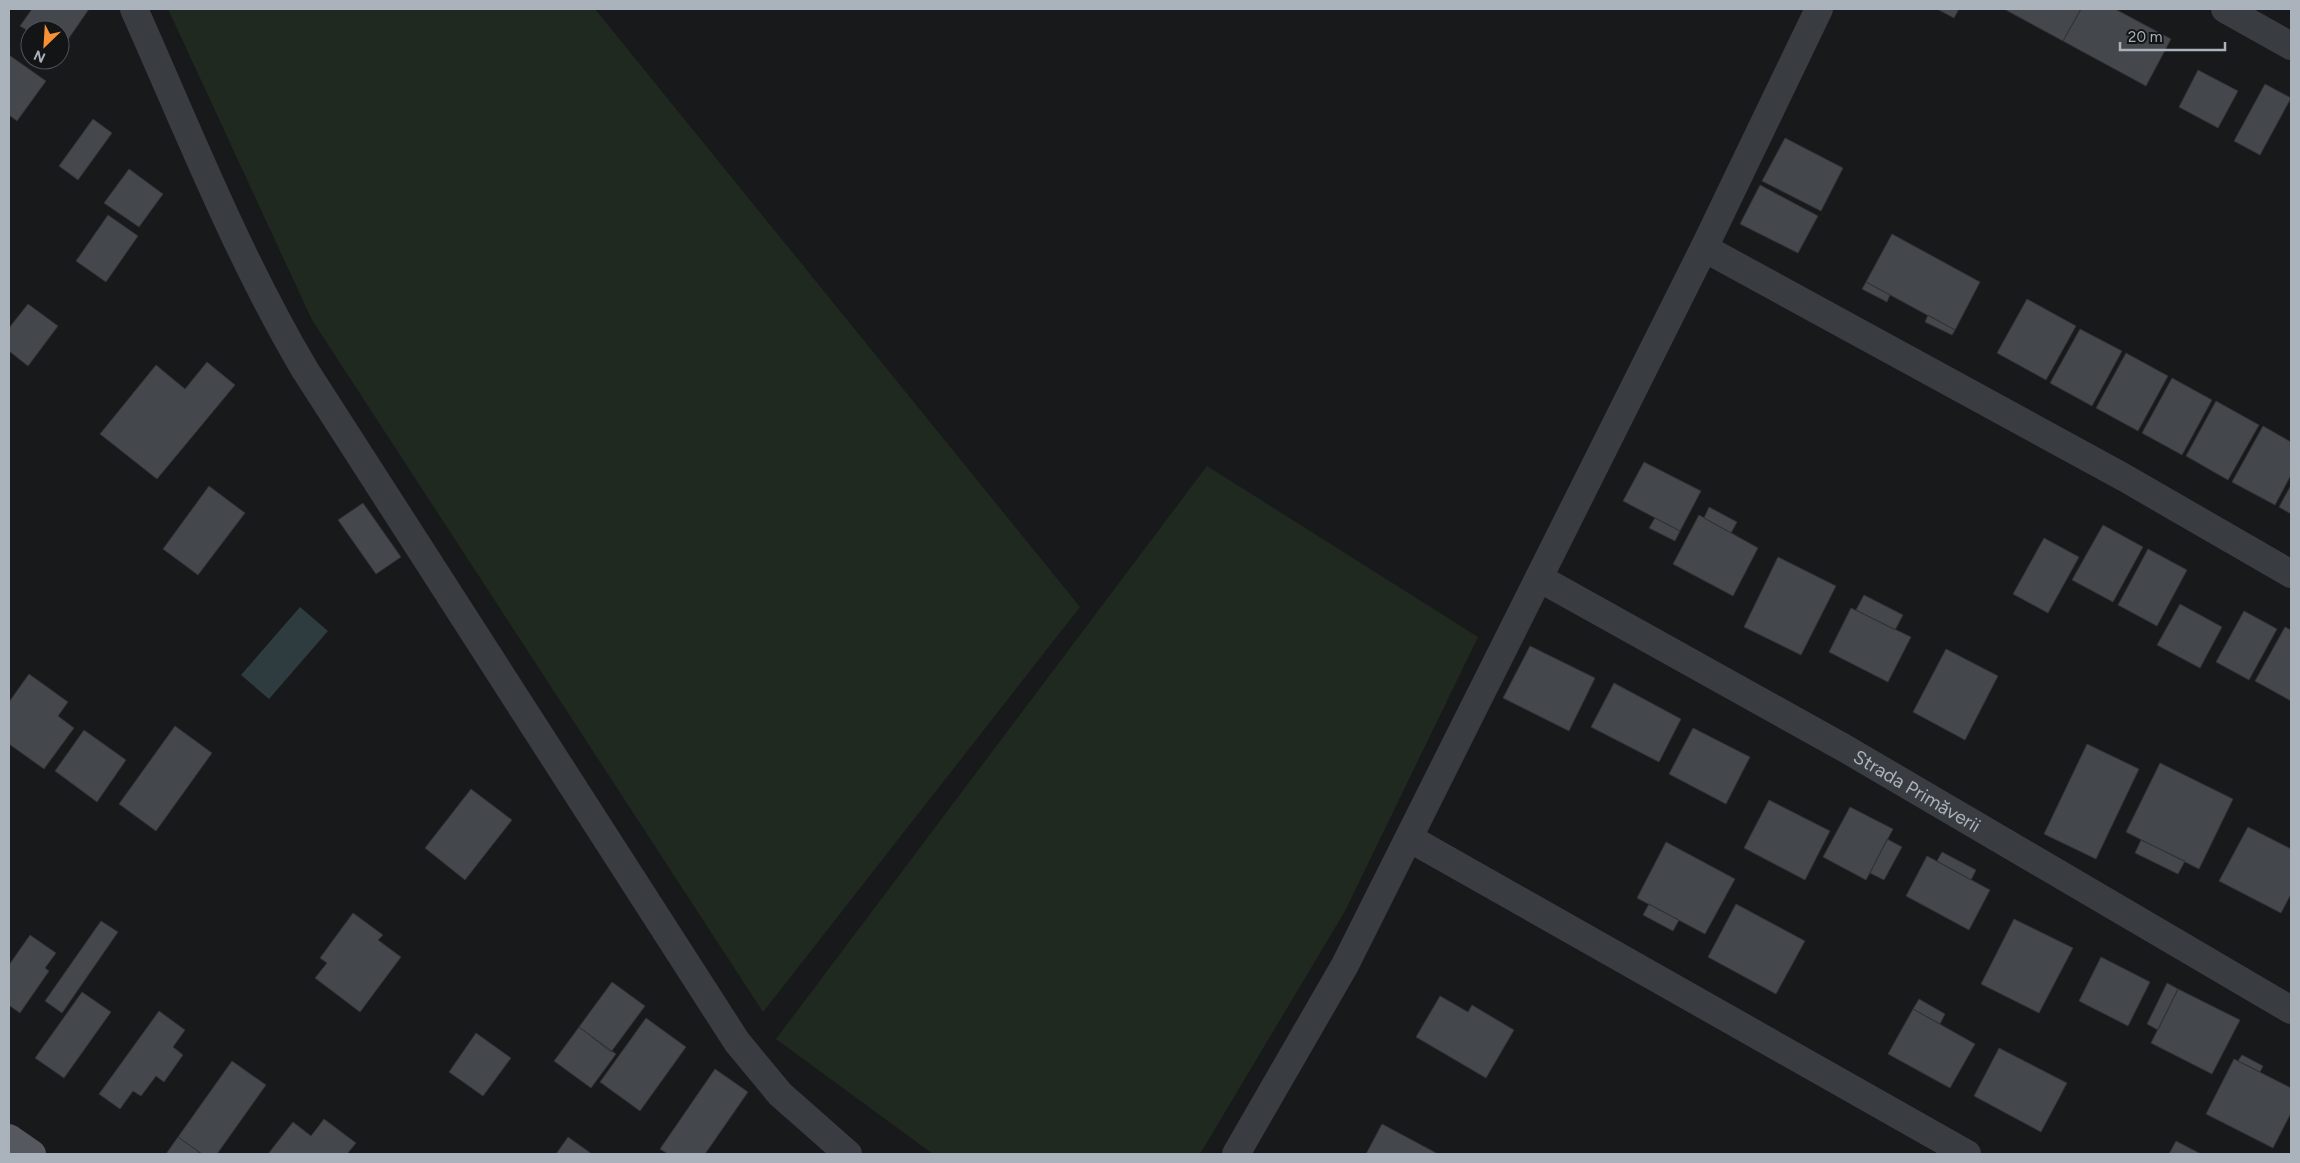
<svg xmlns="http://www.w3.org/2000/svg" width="2300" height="1163" viewBox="0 0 2300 1163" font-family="Figtree,sans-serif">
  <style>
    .green { fill: #202920 }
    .water { fill: #2e3b3f }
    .building { fill: #44474b; stroke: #323337 }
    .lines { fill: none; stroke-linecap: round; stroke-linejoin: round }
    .minor { stroke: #393c40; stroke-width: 28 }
    .major { stroke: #55595f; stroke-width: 28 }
    .labels { text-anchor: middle; stroke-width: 4; stroke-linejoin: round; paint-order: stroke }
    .street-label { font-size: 19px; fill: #aab2bb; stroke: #131416 }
  </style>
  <rect width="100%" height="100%" fill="#18191b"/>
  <path class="green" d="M168 9H595L1080 607 763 1012 312 320Z
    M1207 466 1478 637 1345 911 1200 1154H933L776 1039Z"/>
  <path class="water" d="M300 607 328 631 269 699 241 675Z"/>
  <path class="building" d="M32 9H89L60 51V30H30V32L20 26Z
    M1937 9H1959L1954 18Z
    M2004 9H2081L2063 41Z
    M2081 9H2115L2171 39 2146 86 2063 41Z
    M9 55 46 81 17 121 9 115Z
    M2198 70 2238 91 2218 128 2179 107Z
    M2265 84 2291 98 2260 155 2234 141Z
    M93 119 112 133 78 180 59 166Z
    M1785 138 1843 168 1821 211 1762 181Z
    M129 169 163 194 139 227 104 203Z
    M1760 185 1818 216 1798 253 1740 224Z
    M108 215 138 236 106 282 76 261Z
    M1892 234 1980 282 1955 330 1866 282Z
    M1866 282 1890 295 1887 302 1862 289Z
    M2027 299 2076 326 2046 380 1997 353Z
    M28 304 58 326 28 366 9 351V328Z
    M1928 315 1955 330 1952 335 1925 322Z
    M2080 329 2122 351 2092 406 2050 383Z
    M2126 353 2168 376 2138 431 2096 408Z
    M207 362 235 385 157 479 100 434 156 365 185 389Z
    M2172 378 2212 400 2182 455 2142 433Z
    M2216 401 2259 425 2228 480 2186 456Z
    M2263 426 2291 442V475L2275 505 2232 482Z
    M1644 462 1701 491 1680 531 1623 501Z
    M2291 485V514L2279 507Z
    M209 486 245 513 198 575 163 549Z
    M363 503 401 557 376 574 338 520Z
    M1709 507 1737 522 1731 533 1704 518Z
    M1699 515 1758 548 1733 596 1673 564Z
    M1655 518 1680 531 1675 541 1649 528Z
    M2103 525 2143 547 2113 602 2072 580Z
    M2044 538 2079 557 2048 613 2013 594Z
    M2148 549 2187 570 2157 626 2118 605Z
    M1778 557 1836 586 1801 655 1744 627Z
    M1864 595 1903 615 1895 630 1856 610Z
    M2180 604 2222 627 2200 668 2157 645Z
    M1851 608 1911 637 1888 682 1829 652Z
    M2244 611 2277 629 2249 680 2216 662Z
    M2285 627 2291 630V701L2255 681Z
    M1530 646 1595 678 1569 731 1503 698Z
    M1946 649 1998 676 1965 740 1913 712Z
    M29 674 68 702 58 716 74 728 44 769 9 744V702Z
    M1614 683 1681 719 1659 762 1591 727Z
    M175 726 212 753 156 831 119 804Z
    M1693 728 1750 757 1726 804 1669 774Z
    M84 730 126 760 97 802 55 771Z
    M2087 744 2139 769 2096 859 2044 834Z
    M2160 763 2233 799 2199 869 2126 832Z
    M471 789 512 820 465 880 425 848Z
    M1769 800 1830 831 1805 880 1744 848Z
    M1850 807 1893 829 1866 880 1823 857Z
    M2248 827 2291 849V894L2281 913 2219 881Z
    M1887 839 1902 847 1884 880 1870 873Z
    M2141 840 2185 861 2178 874 2135 853Z
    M1666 842 1735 879 1705 934 1637 898Z
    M1942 852 1976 870 1971 880 1937 861Z
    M1927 856 1990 890 1969 930 1906 896Z
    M1649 904 1679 920 1673 931 1643 915Z
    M1736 904 1805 941 1776 994 1708 957Z
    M353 913 383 935 378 940 401 957 360 1012 315 978 327 963 320 958Z
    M2014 919 2073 948 2039 1013 1981 984Z
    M101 921 118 932 62 1013 45 1001Z
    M30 935 56 953 45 968 49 971 20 1013 10 1006 9 1008V965Z
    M2101 957 2150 982 2128 1026 2079 1001Z
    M612 982 645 1006 611 1052 579 1027Z
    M2167 983 2178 989 2158 1030 2147 1024Z
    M2178 989 2240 1020 2212 1074 2151 1043Z
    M82 992 111 1012 64 1078 35 1058Z
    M1440 996 1468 1012 1472 1005 1514 1030 1486 1078 1416 1037Z
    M1919 999 1945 1014 1940 1024 1913 1009Z
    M1913 1009 1975 1044 1950 1088 1888 1054Z
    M159 1011 185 1030 173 1047 183 1055 164 1082 156 1076 141 1096 133 1091 120 1109 99 1094Z
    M646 1018 686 1047 640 1111 600 1082Z
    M579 1027 616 1054 591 1088 554 1061Z
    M476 1033 511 1058 483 1096 449 1072Z
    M1999 1048 2067 1083 2041 1132 1974 1096Z
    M2242 1055 2263 1066 2260 1072 2238 1061Z
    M2234 1059 2291 1088V1113L2273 1148 2206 1114Z
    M232 1061 266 1085 217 1154H202L178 1137Z
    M715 1069 748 1092 705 1154H668L660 1149Z
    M324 1119 356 1143 347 1154H268L293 1122 311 1136Z
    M1382 1124 1438 1154H1366Z
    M178 1137 199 1152 198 1154H166Z
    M568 1137 592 1154H556Z
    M2176 1141 2201 1154H2169Z"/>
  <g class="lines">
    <g class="minor">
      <path d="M134 9C188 130 237 255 305 370L737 1042 780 1094 848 1154"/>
      <path d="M2225 9 2291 46"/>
      <path d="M1704 248 2125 478 2291 574"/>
      <path id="s1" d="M1539 578 1846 749 2291 1010"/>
      <path d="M1409 838 1967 1154"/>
      <path d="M1236 1154 1345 965 1704 248 1819 9"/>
    </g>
    <path class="major" d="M9 1138 32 1154"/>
  </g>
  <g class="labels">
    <g class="street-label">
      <text dy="7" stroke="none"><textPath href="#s1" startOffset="434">Strada Primăverii</textPath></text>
    </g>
  </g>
  <rect width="2300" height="1163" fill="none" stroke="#aab2bb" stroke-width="20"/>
  <g transform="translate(45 45) rotate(205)"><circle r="24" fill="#131416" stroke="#4f5358"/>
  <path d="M0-4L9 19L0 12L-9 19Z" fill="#f89133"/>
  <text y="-8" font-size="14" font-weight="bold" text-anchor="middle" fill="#aab2bb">N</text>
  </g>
  <path d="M2120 42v8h105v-8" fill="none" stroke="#aab2bb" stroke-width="2.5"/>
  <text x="2128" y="42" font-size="15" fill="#aab2bb" stroke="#131416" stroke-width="4" paint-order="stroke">20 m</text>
</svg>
